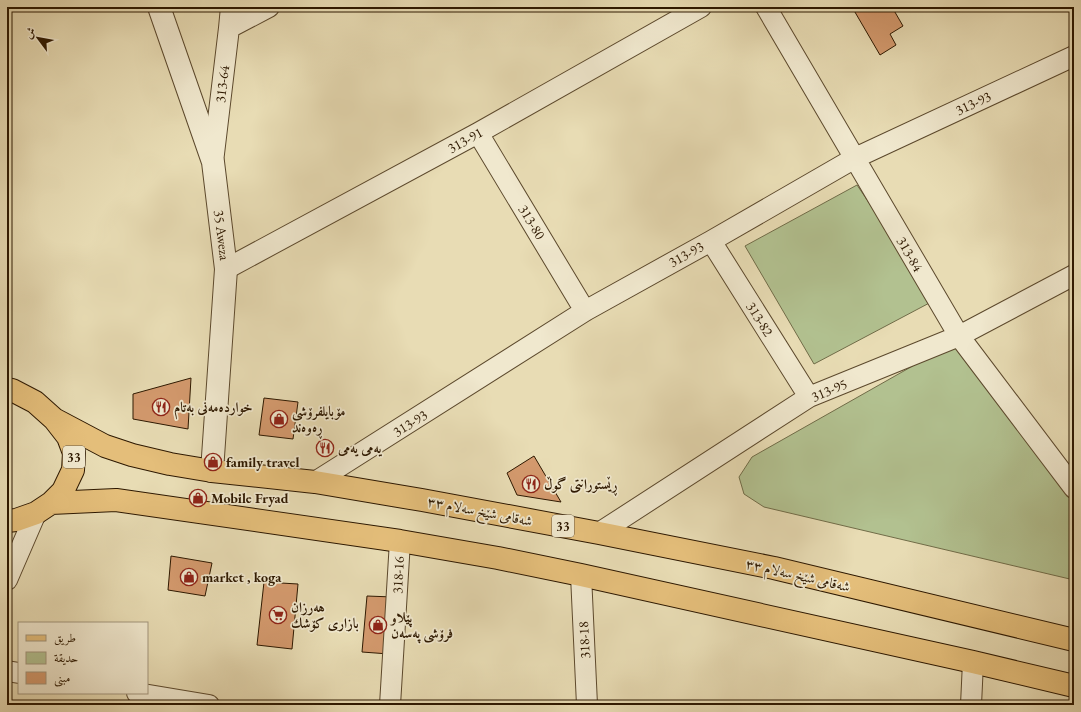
<svg xmlns="http://www.w3.org/2000/svg" width="1081" height="712" viewBox="0 0 1081 712" font-family="'EB Garamond',Amiri,serif">
  <style>
    .green { fill: #b2c190; stroke: #706c48 }
    .building { fill: #d49a6e; stroke: #2d1800 }
    .lines { fill: none; stroke-linecap: round; stroke-linejoin: round }
    .minor-casing { stroke: #5c492d; stroke-width: 22 }
    .tertiary-casing { stroke: #5c492d; stroke-width: 24 }
    .primary-casing { stroke: #2d1800; stroke-width: 24 }
    .minor { stroke: #f0e8ce; stroke-width: 20 }
    .tertiary { stroke: #f0e8ce; stroke-width: 22 }
    .primary { stroke: #e4be7a; stroke-width: 22 }
    .labels { text-anchor: middle; stroke-width: 3.5; stroke-linejoin: round; paint-order: stroke }
    .shield { fill: #f0e8ce; stroke: #68563e; stroke-width: 1 }
    .shield-label { font-size: 13px; font-weight: bold; fill: #2d1800 }
    .street-label { font-size: 14px; fill: #2d1800; stroke: #f0e8ce }
    .poi-label { font-size: 14px; font-weight: bold; fill: #2d1800; stroke: #f0e8ce; text-anchor: start }
  </style>
  <rect width="100%" height="100%" fill="#e8dcb4"/>
  <filter id="stains"><feTurbulence type="fractalNoise" baseFrequency=".005" numOctaves="4"/><feColorMatrix values="0 0 0 0 .2 0 0 0 0 .09 0 0 0 0 .02 0 0 0 .5 -.17"/></filter>
  <radialGradient id="worn" r=".72"><stop offset=".6" stop-color="#630" stop-opacity="0"/><stop offset="1" stop-color="#630" stop-opacity=".3"/></radialGradient>
  <path class="green" d="M857 185 935 300 814 364 745 246Z
    M955 342 1074 499V580L764 507 744 494 739 477 752 457Z"/>
  <path class="building" d="M852 7H892L903 26 890 34 896 45 880 55Z
    M191 378 188 429 133 419V394Z
    M264 398 298 402 293 439 259 435Z
    M534 456 561 502 517 495 507 473Z
    M171 556 212 563 205 596 168 590Z
    M264 582 298 584 292 649 257 645Z
    M367 596 393 597 389 654 362 652Z"/>
  <g class="lines">
    <defs>
      <path id="minor" d="M766 7 959 336 1074 488
        M229 28 269 7
        M478 133 585 311
        M213 162 229 28 231 7
        M711 241 809 397
        M226 269 478 133 701 7
        M315 482 585 311 711 241 855 158 1074 56
        M599 533 809 397 959 336 1074 275
        M581 575 587 705
        M7 580 36 513
        M7 671 19 673
        M137 693 209 705
        M390 705 400 541
        M971 705 973 662"/>
      <path id="tertiary" d="M159 7 213 162 226 269 212 471"/>
      <path id="primary" d="M7 389 12 390 35 402 54 419 68 437 74 453 73 470 63 491 51 503 36 513 16 520 7 521
        M54 419 105 446 132 455 170 464 212 471 315 482 422 500 599 533 774 568 1074 640
        M51 503 116 500 400 541 498 558 581 575 973 662 1074 686"/>
    </defs>
    <use href="#minor" class="minor-casing"/>
    <use href="#tertiary" class="tertiary-casing"/>
    <use href="#primary" class="primary-casing"/>
    <use href="#minor" class="minor"/>
    <use href="#tertiary" class="tertiary"/>
    <use href="#primary" class="primary"/>
  </g>
  <defs>
    <symbol id="restaurant-ring" viewBox="-11 -11 22 22"><circle r="9.5" fill="#f0e8ce" stroke="#8f2418" stroke-width="1.5"/><path d="M-5-6h1v4h1v-4h1v4h1v-4h1v5L-1.5 .5V6h-2V.5L-5-1ZM5-6V6H3V1.5H1.5Q1.5-4 5-6Z" fill="#8f2418"/></symbol>
    <symbol id="shop-ring" viewBox="-11 -11 22 22"><circle r="9.5" fill="#f0e8ce" stroke="#8f2418" stroke-width="1.5"/><path d="M-5-2.5h2.3a2.7 3.5 0 0 1 5.4 0H5L5.5 6h-11ZM-1.5-2.5h3a1.5 2.3 0 0 0-3 0Z" fill="#8f2418"/></symbol>
    <symbol id="supermarket-ring" viewBox="-11 -11 22 22"><circle r="9.5" fill="#f0e8ce" stroke="#8f2418" stroke-width="1.5"/><path d="M-6-5.5h2.5l.6 2H6L4.5 2H-2.5L-4.4-4H-6ZM-1.5 3.2a1.3 1.3 0 1 0 .1 0ZM3 3.2a1.3 1.3 0 1 0 .1 0Z" fill="#8f2418"/></symbol>
  </defs>
  <g fill-rule="evenodd">
    <use href="#restaurant-ring" x="151" y="397" width="20" height="20"/>
    <use href="#shop-ring" x="269" y="409" width="20" height="20"/>
    <use href="#restaurant-ring" x="315" y="438" width="20" height="20"/>
    <use href="#shop-ring" x="203" y="452" width="20" height="20"/>
    <use href="#restaurant-ring" x="521" y="474" width="20" height="20"/>
    <use href="#shop-ring" x="188" y="488" width="20" height="20"/>
    <use href="#shop-ring" x="179" y="567" width="20" height="20"/>
    <use href="#supermarket-ring" x="268" y="605" width="20" height="20"/>
    <use href="#shop-ring" x="368" y="615" width="20" height="20"/>
  </g>
  <g class="labels">
    <g class="shield">
      <rect x="63" y="446" width="22" height="22" rx="3"/>
      <rect x="552" y="515" width="22" height="22" rx="3"/>
    </g>
    <g class="shield-label">
      <text x="74" y="462">33</text>
      <text x="563" y="531">33</text>
    </g>
    <g class="street-label">
      <text transform="translate(222 84) rotate(-83)" y="5">313-64</text>
      <text transform="translate(973 103) rotate(-25)" y="5">313-93</text>
      <text transform="translate(465 140) rotate(-29)" y="5">313-91</text>
      <text transform="translate(532 222) rotate(59)" y="5">313-80</text>
      <text transform="translate(222 235) rotate(83)" y="5">35 Aweza</text>
      <text transform="translate(686 254) rotate(-29)" y="5">313-93</text>
      <text transform="translate(910 254) rotate(60)" y="5">313-84</text>
      <text transform="translate(760 319) rotate(58)" y="5">313-82</text>
      <text transform="translate(829 390) rotate(-23)" y="5">313-95</text>
      <text transform="translate(410 423) rotate(-32)" y="5">313-93</text>
      <text transform="translate(480 511) rotate(11)" y="5">شەقامی شێخ سەلام ٣٣</text>
      <text transform="translate(398 575) rotate(-87)" y="5">318-16</text>
      <text transform="translate(798 575) rotate(13)" y="5">شەقامی شێخ سەلام ٣٣</text>
      <text transform="translate(584 640) rotate(-93)" y="5">318-18</text>
    </g>
    <g class="poi-label">
      <text x="174" y="412">خواردەمەنی بەتام</text>
      <text x="292" y="416">مۆبایلفرۆشی<tspan x="292" dy="16">ڕەوەند</tspan></text>
      <text x="338" y="453">یەمی یەمی</text>
      <text x="226" y="467">family travel</text>
      <text x="544" y="489">ڕێستورانتی گوڵ</text>
      <text x="211" y="503">Mobile Fryad</text>
      <text x="202" y="582">market , koga</text>
      <text x="291" y="612">هەرزان<tspan x="291" dy="16">بازاری کۆشك</tspan></text>
      <text x="391" y="622">پێلاو<tspan x="391" dy="16">فرۆشی پەسەن</tspan></text>
    </g>
  </g>
  <rect width="1081" height="712" fill="none" stroke="#e8dcb4" stroke-width="24"/>
  <rect x="8" y="8" width="1065" height="696" fill="none" stroke="#2d1800" stroke-width="2"/>
  <rect x="12" y="12" width="1057" height="688" fill="none" stroke="#2d1800"/>
  <rect x="18" y="622" width="130" height="72" fill="#f0e8ce" stroke="#a2957c"/>
  <rect x="26" y="635" width="20" height="6" fill="#e4be7a" stroke="#a2957c"/>
  <text x="54" y="642" font-size="12" fill="#2d1800">طريق</text>
  <rect x="26" y="652" width="20" height="12" fill="#b2c190" stroke="#a2957c"/>
  <text x="54" y="662" font-size="12" fill="#2d1800">حديقة</text>
  <rect x="26" y="672" width="20" height="12" fill="#d49a6e" stroke="#a2957c"/>
  <text x="54" y="682" font-size="12" fill="#2d1800">مبنى</text>
  <g transform="translate(38 38) rotate(302)" stroke="#f0e8ce" stroke-width="3" paint-order="stroke">
  <path d="M0-3L7 15L0 10L-7 15Z" fill="#2d1800"/>
  <text y="-6" font-size="11" font-weight="bold" text-anchor="middle" fill="#2d1800">ش</text>
  </g>
  <rect width="100%" height="100%" filter="url(#stains)"/>
  <rect width="100%" height="100%" fill="url(#worn)"/>
</svg>
